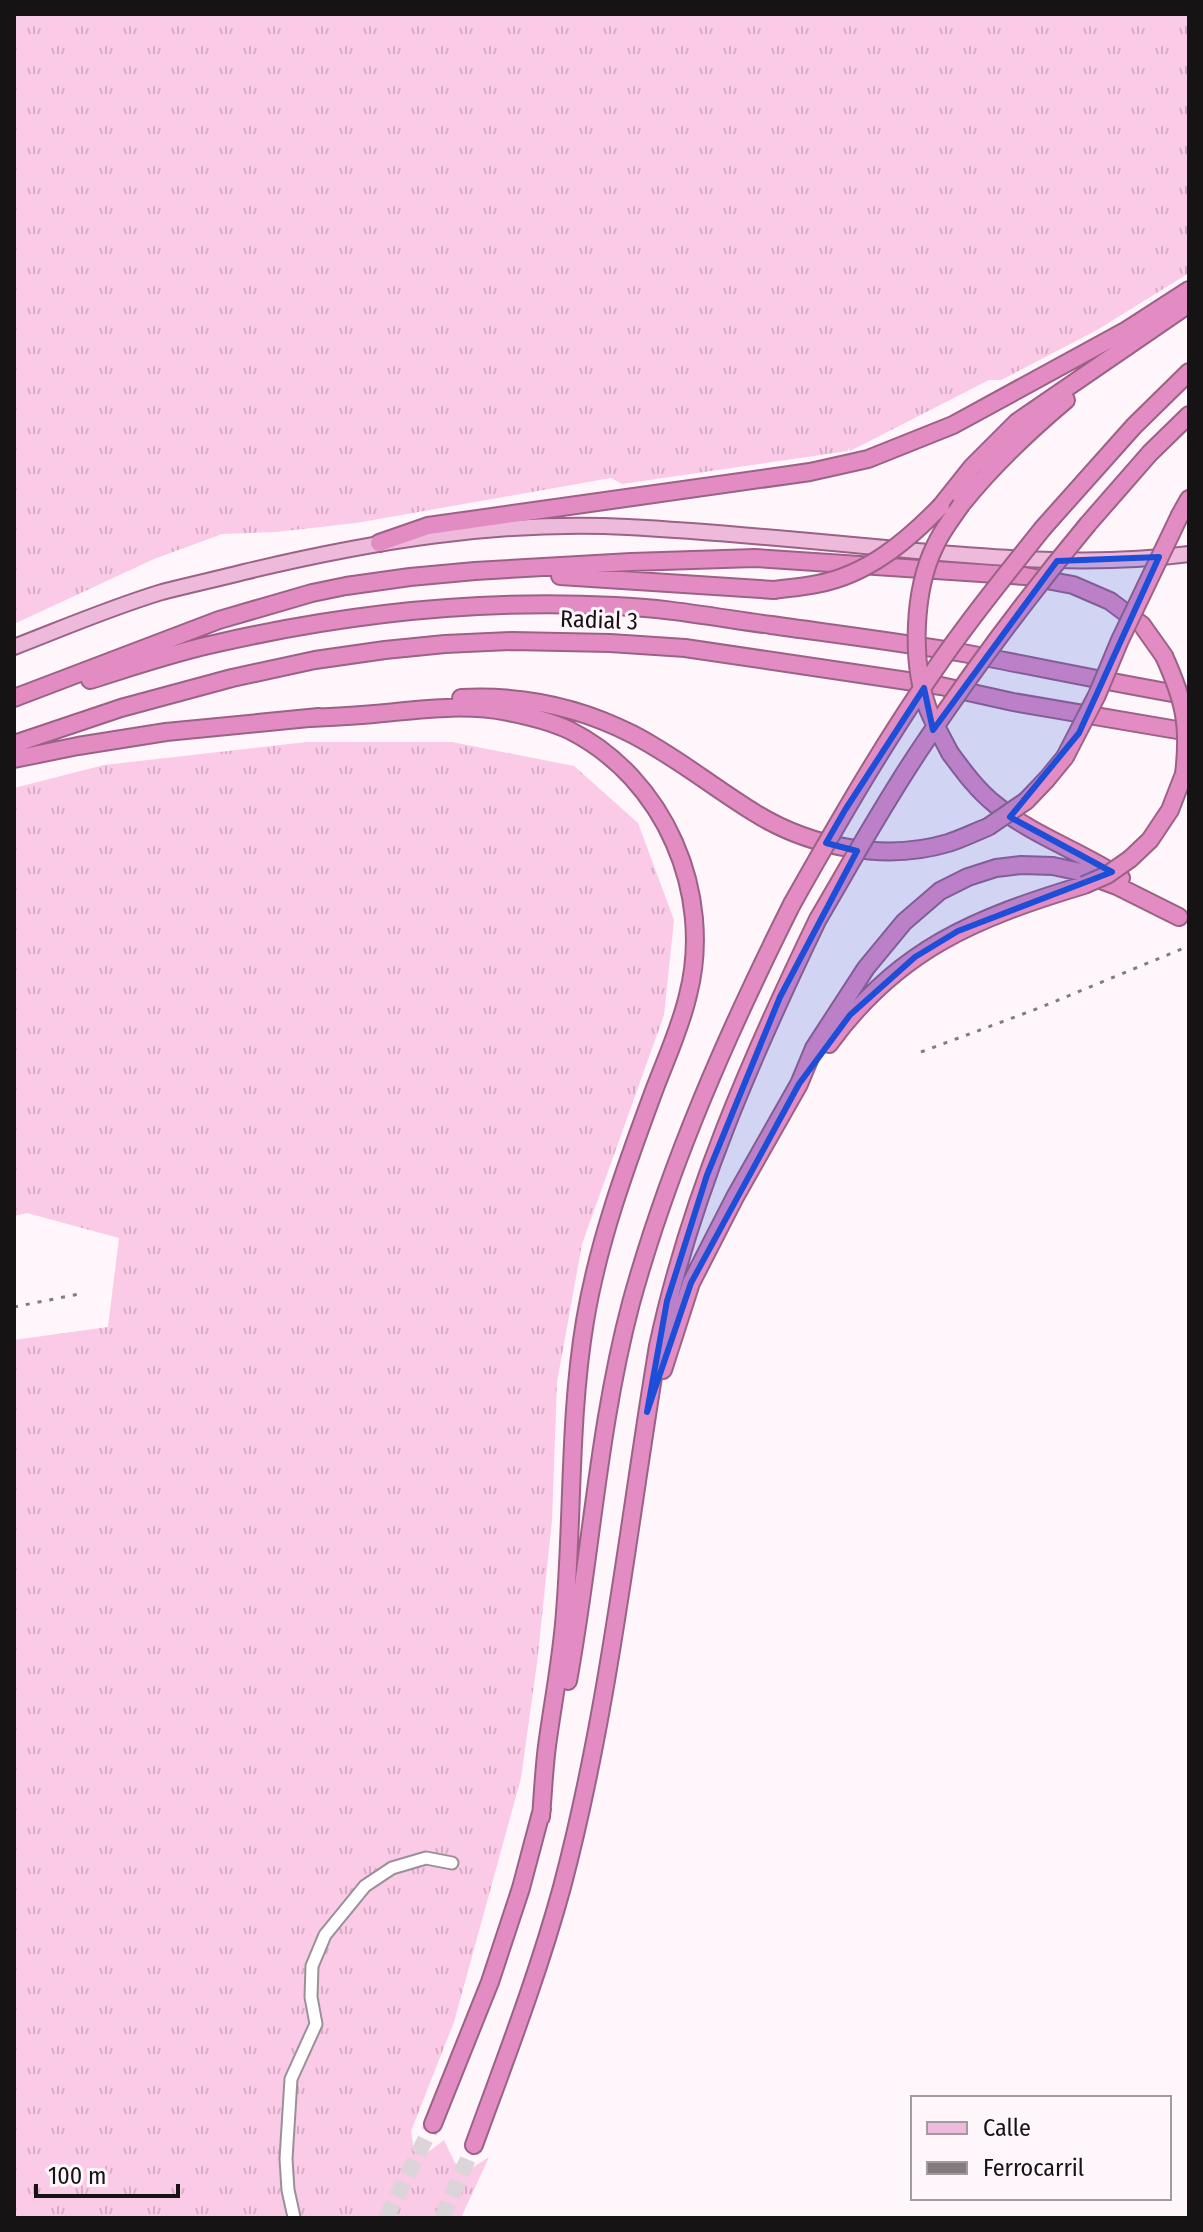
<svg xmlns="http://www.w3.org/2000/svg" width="1203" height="2232" viewBox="0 0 1203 2232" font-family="'Fira Sans Condensed',sans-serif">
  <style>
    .grass { fill: url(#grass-tufts) }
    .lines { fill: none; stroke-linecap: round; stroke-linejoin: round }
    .highway-tunnel { stroke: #dbd4d8; stroke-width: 16; stroke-dasharray: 16 8; stroke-linecap: butt }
    .minor-casing { stroke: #999196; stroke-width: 15 }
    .major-casing { stroke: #9b6286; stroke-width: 18 }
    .highway-casing { stroke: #9b6286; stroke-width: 20 }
    .minor { stroke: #fff; stroke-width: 11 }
    .major { stroke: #eebadb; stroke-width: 14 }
    .highway { stroke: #e38cc3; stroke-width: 16 }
    .rail { stroke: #827c7f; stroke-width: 3; stroke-dasharray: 4 8; stroke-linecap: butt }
    .highway-bridge-casing { stroke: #9b6286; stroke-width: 20; stroke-linecap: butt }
    .highway-bridge { stroke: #e38cc3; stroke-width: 16 }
    .marked { fill: #1d4ed8; fill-opacity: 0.2; stroke: #1d4ed8; stroke-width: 6; stroke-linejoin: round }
    .labels { text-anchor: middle; stroke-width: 6; stroke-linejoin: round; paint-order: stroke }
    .street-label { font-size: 24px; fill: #161314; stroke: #fef6fb }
  </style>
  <defs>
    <pattern id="grass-tufts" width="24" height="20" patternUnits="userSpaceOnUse" patternTransform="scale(2)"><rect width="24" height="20" fill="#facae7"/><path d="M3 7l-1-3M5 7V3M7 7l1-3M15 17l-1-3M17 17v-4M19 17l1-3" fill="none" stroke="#d6adc5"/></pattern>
  </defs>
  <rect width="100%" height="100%" fill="#fef6fb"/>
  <path class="grass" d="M14 14H1189V273L1097 330 1001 380H989L850 451 848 448V451L622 484 611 478 356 523 276 532 222 534 154 559 14 624Z
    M307 742H452L574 766 638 823 674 920 664 1015 582 1244 557 1382 552 1520 537 1663 521 1778 454 2022 411 2131 414 2151 424 2155 444 2140 455 2163 470 2169 489 2157 461 2218H14V1340L108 1327 119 1238 27 1213 14 1216V788L104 765Z"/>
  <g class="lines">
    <path class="highway-tunnel" d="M386 2218 433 2124
      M442 2218 474 2145"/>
    <defs>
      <path id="minor" d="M294 2217 288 2190 286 2159 291 2079 316 2024 311 1997 312 1966 325 1935 365 1886 392 1868 426 1858 452 1863"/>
      <path id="major" d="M14 647C63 628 112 607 162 592 189 585 217 579 244 572 369 542 498 520 628 527 724 532 821 542 917 551 1008 559 1098 566 1189 554"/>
      <path id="highway" d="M961 505C992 466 1028 432 1066 400
        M941 506 972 467 1017 422 1189 304
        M1180 515 1189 499
        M1088 524 1150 453 1189 415
        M1043 528 1134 426 1189 372
        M379 543 428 526 810 472 868 459 953 425 1127 330 1189 290
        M560 576 774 590
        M90 680C132 667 175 652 218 643 349 613 481 599 615 606 668 608 719 618 771 625 835 634 899 642 963 653 1038 667 1113 683 1189 696
        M14 698 219 620 312 593 346 586 410 577 475 571 631 562 755 558 1025 576 1073 585 1110 601 1142 625 1164 656
        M461 698C520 695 579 707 632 734 675 756 714 788 755 813 810 847 885 862 948 843 961 839 975 832 988 827
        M310 718C331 717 352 716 374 714 419 710 463 703 508 712 529 716 550 721 569 730 665 778 714 894 688 995 680 1030 664 1063 652 1096 625 1169 598 1243 585 1321 569 1417 573 1515 565 1612 562 1657 553 1701 547 1746 544 1769 543 1793 541 1817
        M14 744 121 708 232 678 315 660 385 650 445 644 512 641 610 643 685 648 941 686 1013 702 1189 732
        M950 753C964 772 978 791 996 805 1033 836 1081 851 1121 878
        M14 759 78 746 166 732 319 717
        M1026 801 1047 779 1065 757
        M1130 859 1150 840 1170 810 1184 774
        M829 1044C898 949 975 918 1084 885
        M663 1370 691 1283 735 1197 799 1084 814 1048 866 968 904 922 940 891 968 877 996 868 1021 865 1053 866 1076 871 1117 886 1179 917
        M568 1681C591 1556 598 1427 631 1303 669 1165 728 1032 792 904
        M433 2124 490 1982 521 1888 542 1809
        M474 2145C505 2060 538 1975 562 1887 609 1710 628 1526 658 1346 690 1197 752 1056 818 919"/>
    </defs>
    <use href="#minor" class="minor-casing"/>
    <use href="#major" class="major-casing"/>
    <use href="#highway" class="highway-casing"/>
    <use href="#minor" class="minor"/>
    <use href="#major" class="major"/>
    <use href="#highway" class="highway"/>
    <path class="rail" d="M921 1052 1039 1008 1189 946
      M14 1307 79 1294"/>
    <defs>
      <path id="highway-bridge" d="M774 590C788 588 803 587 817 584 867 575 907 541 941 506
        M1164 656C1184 700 1190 725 1184 774
        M950 753C943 739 934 724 928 709 911 663 913 591 935 546 941 532 952 518 961 505
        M1065 757 1097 695 1120 640 1180 515
        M988 827 1026 801
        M1084 885 1107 875 1130 859
        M792 904C845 810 899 716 964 629 989 595 1016 562 1043 528
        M818 919C852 861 885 801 923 745 974 668 1029 595 1088 524"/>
    </defs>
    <use href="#highway-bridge" class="highway-bridge-casing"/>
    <use href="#highway-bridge" class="highway-bridge"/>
  </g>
  <path class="marked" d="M1159 557 1079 733 1010 817 1112 872 958 931 915 957 850 1015 799 1084 691 1283 647 1412 667 1301 707 1175 780 997 857 851 826 843 845 810 924 688 933 730 1057 561Z"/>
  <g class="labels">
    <g class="street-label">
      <text transform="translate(599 620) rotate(2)" y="8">Radial 3</text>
    </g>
  </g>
  <rect width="1203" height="2232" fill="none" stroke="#161314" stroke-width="32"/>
  <rect x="911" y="2096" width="260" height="104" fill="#fef6fb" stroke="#a19b9f" stroke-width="2"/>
  <rect x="927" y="2122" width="40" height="12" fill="#eebadb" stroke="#a19b9f" stroke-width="2"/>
  <text x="983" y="2136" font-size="24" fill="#161314">Calle</text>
  <rect x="927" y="2162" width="40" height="12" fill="#827c7f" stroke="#a19b9f" stroke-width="2"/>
  <text x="983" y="2176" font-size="24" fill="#161314">Ferrocarril</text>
  <path d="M36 2184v12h142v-12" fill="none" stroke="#161314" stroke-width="4"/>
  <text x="48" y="2184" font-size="24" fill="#161314" stroke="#fef6fb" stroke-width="6" paint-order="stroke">100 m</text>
</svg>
